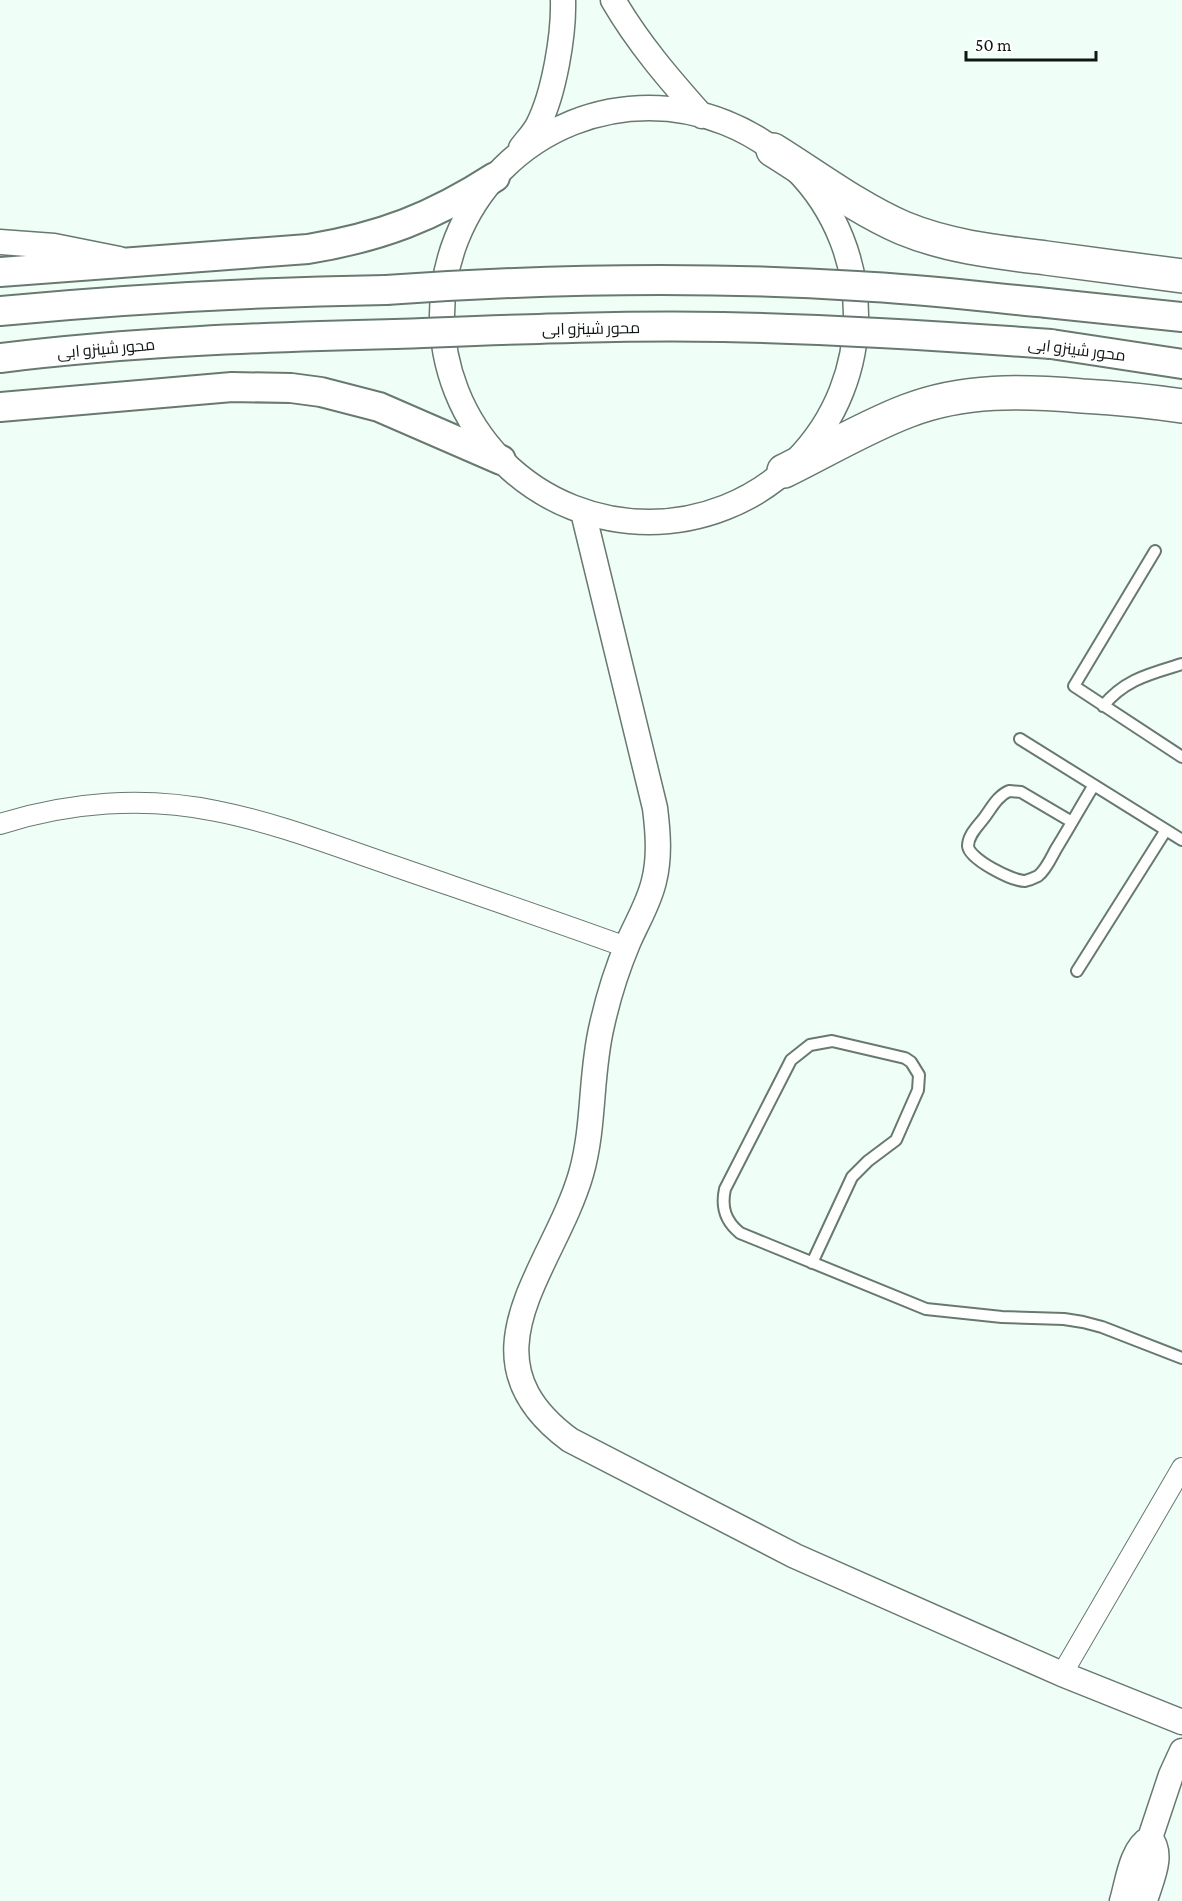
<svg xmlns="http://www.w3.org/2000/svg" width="1182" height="1901" viewBox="0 0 1182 1901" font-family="'Crimson Pro',Cairo,serif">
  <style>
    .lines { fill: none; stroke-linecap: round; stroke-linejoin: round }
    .service-casing { stroke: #687970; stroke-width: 14 }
    .minor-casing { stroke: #687970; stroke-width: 22 }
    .tertiary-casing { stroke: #687970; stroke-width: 27 }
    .secondary-casing { stroke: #687970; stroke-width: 32 }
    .trunk-casing { stroke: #687970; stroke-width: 36 }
    .service { stroke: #fff; stroke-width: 10 }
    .minor { stroke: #fff; stroke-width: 20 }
    .tertiary { stroke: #fff; stroke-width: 24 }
    .secondary { stroke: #fff; stroke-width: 28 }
    .trunk { stroke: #fff; stroke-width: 33 }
    .secondary-bridge-casing { stroke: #687970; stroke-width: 32; stroke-linecap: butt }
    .secondary-bridge { stroke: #fff; stroke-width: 28 }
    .labels { text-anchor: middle; stroke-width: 4.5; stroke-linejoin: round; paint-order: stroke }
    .street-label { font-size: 16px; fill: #101613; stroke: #fff }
  </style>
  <rect width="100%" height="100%" fill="#effff7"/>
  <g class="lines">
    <defs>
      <path id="service" d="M1155 551 1074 686 1182 757
        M1103 706C1125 679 1150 674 1182 664
        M1020 739 1182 840
        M1072 822 1021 792 1009 791C997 796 991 809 984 818 978 826 968 835 968 846 969 859 1012 881 1025 881 1029 880 1034 878 1038 876 1046 870 1051 858 1056 849 1069 828 1081 806 1094 785
        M1077 971 1166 830
        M812 1263 852 1177 868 1161 896 1140 918 1090 919 1075 911 1062 905 1058 832 1041 810 1045 791 1060 725 1189C721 1207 725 1221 740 1233L926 1309 1002 1317 1064 1319 1083 1322 1102 1327 1182 1358"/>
      <path id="minor" d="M0 824C69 802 144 796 216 811 277 823 335 846 394 866 472 893 549 919 626 947
        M1062 1674 1182 1468"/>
      <path id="tertiary" d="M613 0C638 43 669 79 702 116
        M442 315a207 207 0 1 1 414 0a207 207 0 1 1-414 0Z
        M521 148C527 140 534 133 538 125 554 94 564 35 563 0
        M0 242 54 246 119 259
        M583 512 655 808C658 832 660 857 654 881 649 903 637 922 628 943 617 969 608 998 602 1025 590 1074 595 1125 581 1174 553 1270 457 1357 570 1440L795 1556 1062 1674 1182 1722
        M1122 1901C1128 1881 1131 1849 1150 1838L1171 1775 1182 1751
        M1145 1901C1150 1882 1165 1855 1150 1838"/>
      <path id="secondary" d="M0 272 308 249C381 237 433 217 495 177
        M1047 303 1182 317
        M0 311C128 299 257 292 386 290
        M1051 344 1182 364
        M0 358C131 342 263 337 395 334
        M0 407 232 387 291 388 321 392 379 407 501 460"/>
      <path id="trunk" d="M773 150C815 176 857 208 903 228 949 247 997 252 1046 258 1091 264 1137 270 1182 276
        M784 471C825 451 865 427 907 411 964 389 1022 391 1082 396 1116 398 1149 401 1182 406"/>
    </defs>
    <use href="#service" class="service-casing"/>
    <use href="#minor" class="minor-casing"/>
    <use href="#tertiary" class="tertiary-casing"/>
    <use href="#secondary" class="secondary-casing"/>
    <use href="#trunk" class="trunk-casing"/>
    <use href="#service" class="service"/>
    <use href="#minor" class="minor"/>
    <use href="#tertiary" class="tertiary"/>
    <use href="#secondary" class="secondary"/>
    <use href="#trunk" class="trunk"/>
    <defs>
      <path id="secondary-bridge" d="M386 290C543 279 700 276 857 286 921 289 984 297 1047 303
        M395 334C504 330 613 325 723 327 832 329 942 336 1051 344"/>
    </defs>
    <use href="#secondary-bridge" class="secondary-bridge-casing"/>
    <use href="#secondary-bridge" class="secondary-bridge"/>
  </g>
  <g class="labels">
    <g class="street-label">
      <text transform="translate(591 328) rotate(-1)" y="6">محور شينزو ابى</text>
      <text transform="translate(106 348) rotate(-5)" y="6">محور شينزو ابى</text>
      <text transform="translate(1077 349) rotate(7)" y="6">محور شينزو ابى</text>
    </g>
  </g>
  <path d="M966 51v9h130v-9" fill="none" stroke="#101613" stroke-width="3"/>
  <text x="975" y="51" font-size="18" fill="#101613" stroke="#ffffff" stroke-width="4.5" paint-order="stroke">50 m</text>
</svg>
